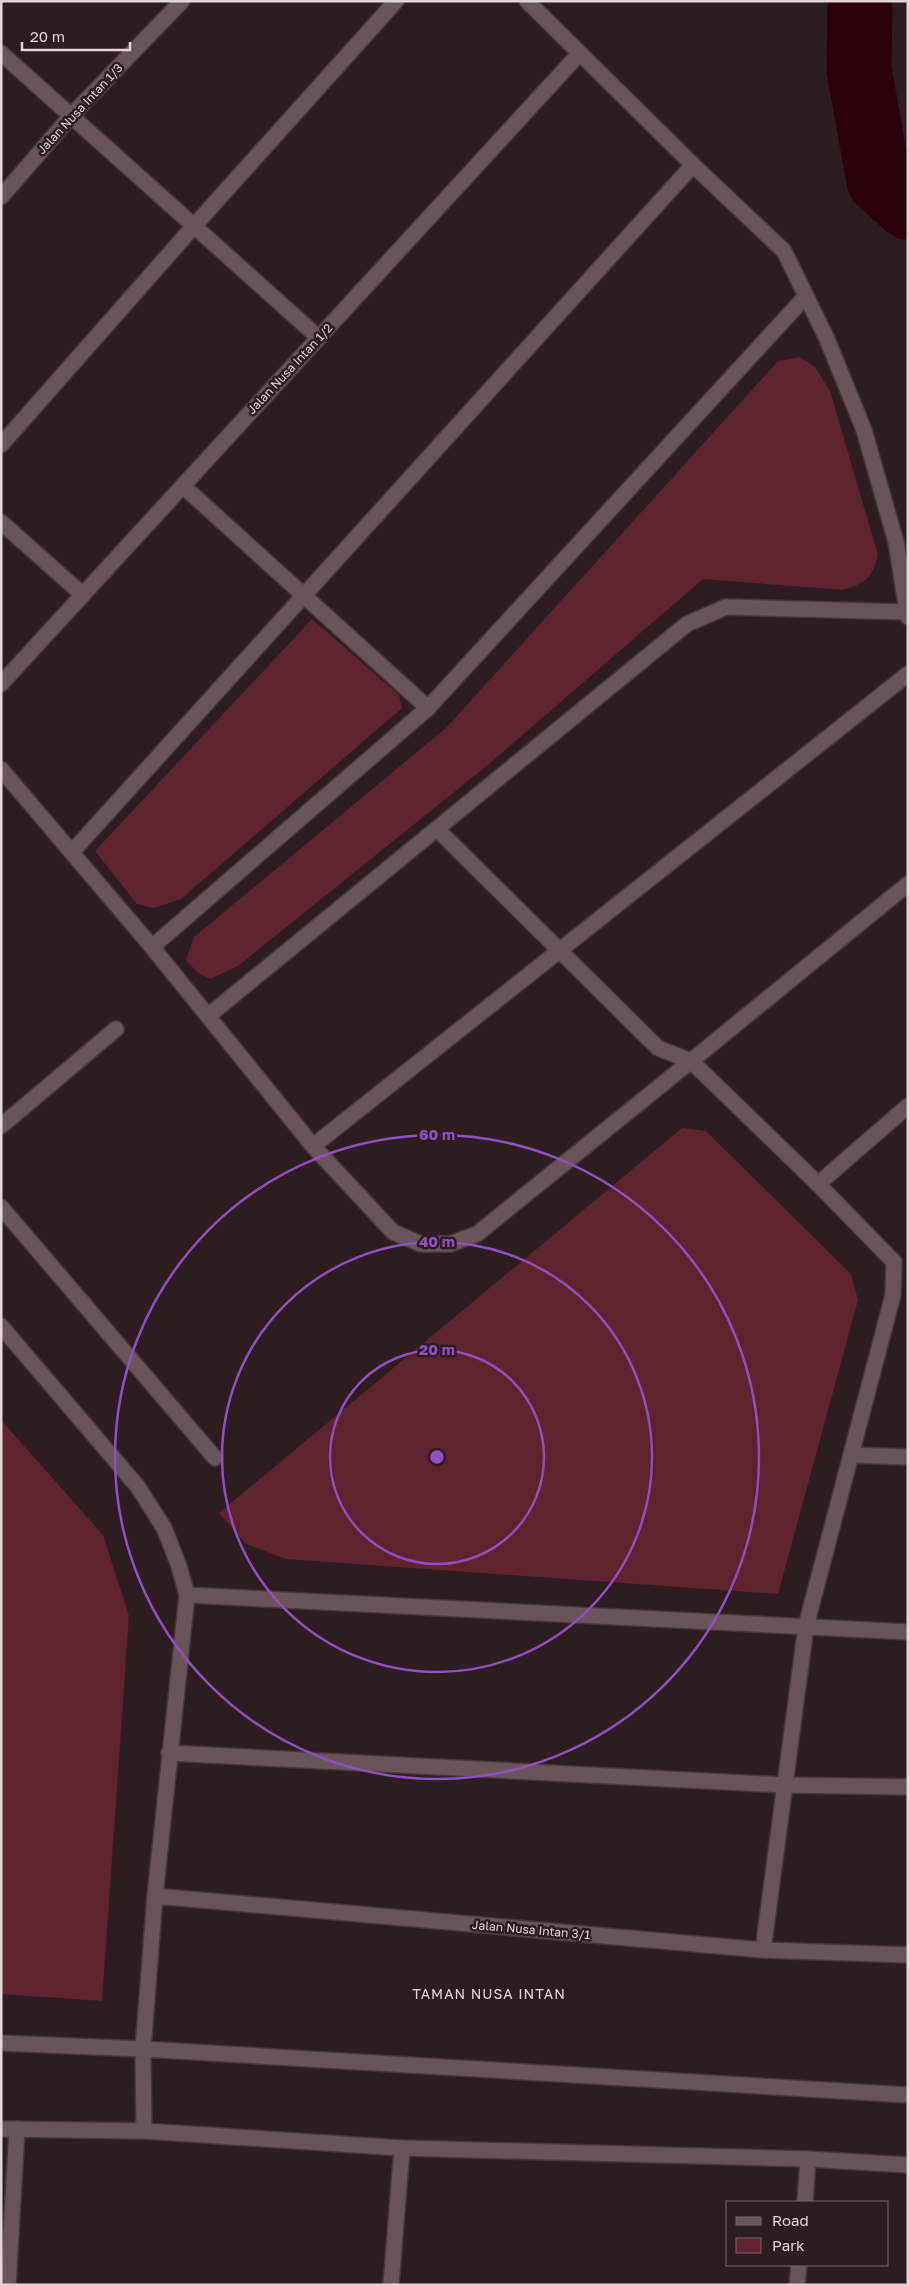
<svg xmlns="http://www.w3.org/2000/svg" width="909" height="2286" viewBox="0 0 909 2286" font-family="'Golos Text',sans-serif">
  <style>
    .green { fill: #5e232c }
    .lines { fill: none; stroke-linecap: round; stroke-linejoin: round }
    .river { stroke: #2b020a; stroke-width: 65 }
    .service-casing { stroke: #463839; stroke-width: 18 }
    .minor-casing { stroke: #463839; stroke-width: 18 }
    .service { stroke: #695557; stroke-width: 15 }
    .minor { stroke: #695557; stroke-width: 15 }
    .ring { fill: none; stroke: #8f4ec4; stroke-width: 2.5 }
    .labels { text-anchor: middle; stroke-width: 5; stroke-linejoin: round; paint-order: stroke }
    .street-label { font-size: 12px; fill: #e1d5d6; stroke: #2e1d1e }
    .neighbourhood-label { font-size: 14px; letter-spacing: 1px; fill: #e8d1d2; stroke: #2e1d1e }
    .centre { fill: #8f4ec4; stroke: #2e1d1e; stroke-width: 2.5 }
    .ring-label { font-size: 15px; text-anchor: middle; font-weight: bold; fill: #8f4ec4; stroke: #2e1d1e; stroke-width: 5; stroke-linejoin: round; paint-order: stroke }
  </style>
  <rect width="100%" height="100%" fill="#2e1d1e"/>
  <path class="green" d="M800 357 815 367 830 391 878 555C872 579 865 583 843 590L703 579 489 764 238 966 210 979 197 972 186 960 194 937 446 728 778 361Z
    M312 619 399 695 402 708 181 899 154 908 137 904 95 851Z
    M682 1128 706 1131 851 1274 858 1300 778 1594 286 1559 246 1544 219 1513Z
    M1 1420 103 1535 129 1616 102 2001 1 1994Z"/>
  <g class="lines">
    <path class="river" d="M860 1 859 70 879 181 908 207"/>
    <defs>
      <path id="service" d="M1 53 319 338
        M1 445 194 226 396 1
        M183 486 428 708
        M1 522 83 595
        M437 829 658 1048 691 1061
        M72 852 693 165
        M1 1126 116 1029
        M313 1146 908 674
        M818 1184 908 1106
        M851 1455 908 1457
        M169 1753 784 1785 908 1787
        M805 2202 808 2159
        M8 2285 17 2129
        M391 2285 402 2148
        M797 2285 799 2265"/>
      <path id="minor" d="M527 1 693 165 784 251 827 339 864 430 896 542 908 617
        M1 197 71 116 182 1
        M1 684 579 54
        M1 769 152 947 313 1146 393 1232 421 1244H450L477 1234 691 1061 818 1184 894 1262 893 1295 806 1626 763 1950
        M152 947 428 708 806 296
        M208 1016 687 624 726 607 906 612
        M691 1061 908 884
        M1 1207 215 1458
        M1 1326 138 1487 164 1528 179 1566 187 1595 155 1896 143 2049 144 2131 1 2129
        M187 1595 908 1632
        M155 1896 763 1950 908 1955
        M1 2043 143 2049 908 2095
        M144 2131 402 2148 808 2159 908 2165"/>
    </defs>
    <use href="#service" class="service-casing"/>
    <use href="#minor" class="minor-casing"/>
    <use href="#service" class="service"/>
    <use href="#minor" class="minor"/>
  </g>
  <g class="ring">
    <circle cx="437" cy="1457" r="107"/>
    <circle cx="437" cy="1457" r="215"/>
    <circle cx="437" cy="1457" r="322"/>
  </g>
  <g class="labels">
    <g class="street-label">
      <text transform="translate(80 109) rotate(-47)" y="4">Jalan Nusa Intan 1/3</text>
      <text transform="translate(290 369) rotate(-47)" y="4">Jalan Nusa Intan 1/2</text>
      <text transform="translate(531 1930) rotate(5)" y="4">Jalan Nusa Intan 3/1</text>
    </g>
    <g class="neighbourhood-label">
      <text x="489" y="1999">TAMAN NUSA INTAN</text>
    </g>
  </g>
  <circle cx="437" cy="1457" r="8" class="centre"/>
  <g class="ring-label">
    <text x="437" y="1140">60 m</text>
    <text x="437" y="1247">40 m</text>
    <text x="437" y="1355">20 m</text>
  </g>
  <rect width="909" height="2286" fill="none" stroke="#e1d5d6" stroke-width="5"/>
  <rect x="726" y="2201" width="162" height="65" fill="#2e1d1e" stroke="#766768"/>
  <rect x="736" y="2217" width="25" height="8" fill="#695557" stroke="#766768"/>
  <text x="772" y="2226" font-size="15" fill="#e1d5d6">Road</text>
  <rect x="736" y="2238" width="25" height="15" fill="#5e232c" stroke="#766768"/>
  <text x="772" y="2251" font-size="15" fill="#e1d5d6">Park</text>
  <path d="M22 42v8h108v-8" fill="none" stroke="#e1d5d6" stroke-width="2.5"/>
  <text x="30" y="42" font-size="15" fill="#e1d5d6" stroke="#2e1d1e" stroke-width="4" paint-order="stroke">20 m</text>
</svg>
